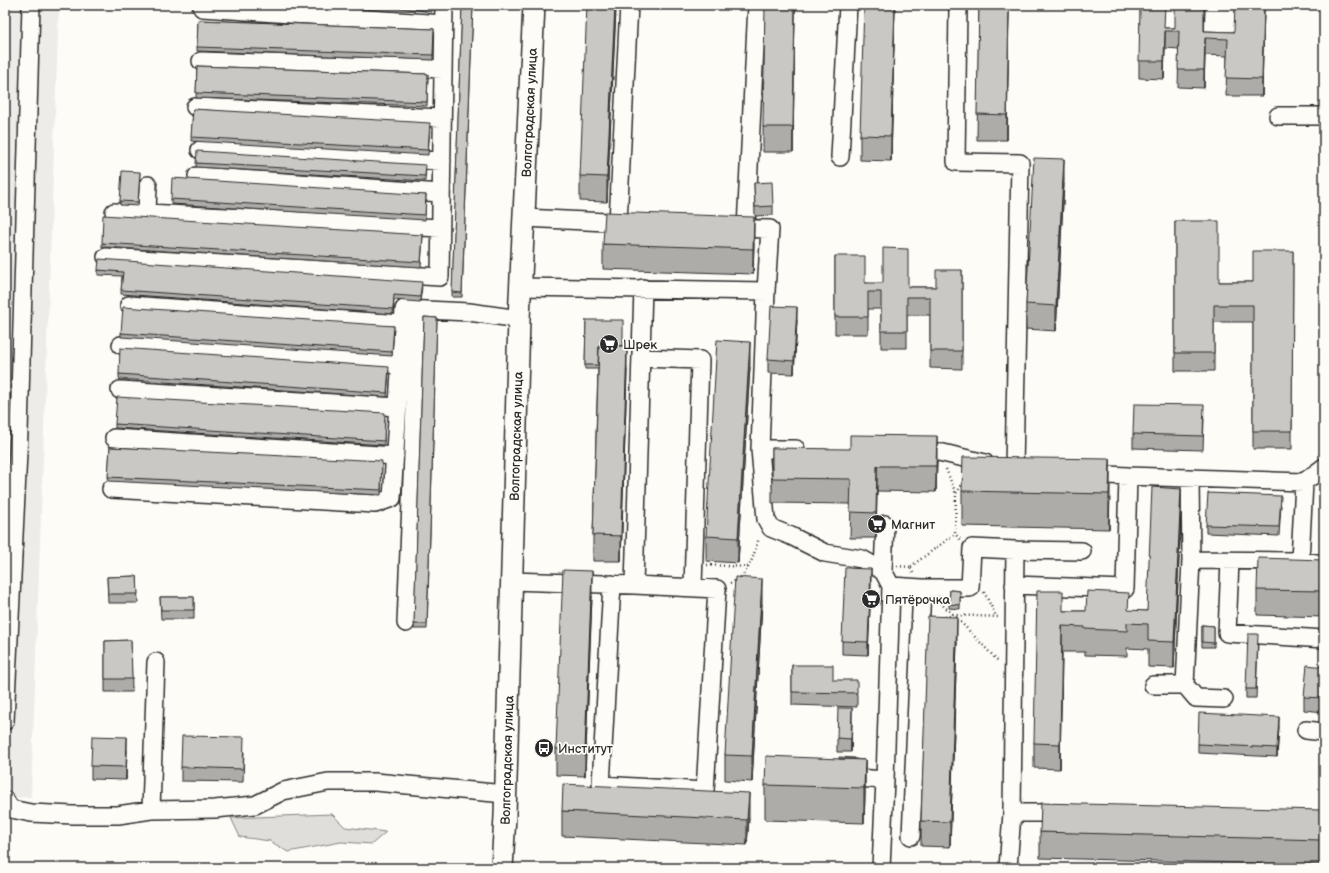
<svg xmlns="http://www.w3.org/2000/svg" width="1329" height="873" viewBox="0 0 1329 873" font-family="'Balsamiq Sans',sans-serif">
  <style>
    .built { fill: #edece8 }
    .green { fill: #dfdeda; stroke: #858482 }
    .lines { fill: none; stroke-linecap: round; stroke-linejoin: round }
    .minor-casing { stroke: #2b2b2b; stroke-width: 20 }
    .major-casing { stroke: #2b2b2b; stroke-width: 24 }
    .path { stroke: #2b2b2b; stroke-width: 2.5; stroke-dasharray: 1 3; stroke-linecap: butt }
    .minor { stroke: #fdfcf7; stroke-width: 17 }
    .major { stroke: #fdfcf7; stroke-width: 21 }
    .wall { fill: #adaca9; stroke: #2b2b2b }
    .shaded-wall { fill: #8d8c89; stroke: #2b2b2b }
    .building { fill: #c9c8c4; stroke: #2b2b2b }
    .labels { text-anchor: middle; stroke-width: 3.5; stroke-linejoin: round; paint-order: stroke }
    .street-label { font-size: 13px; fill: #2b2b2b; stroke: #fdfcf7 }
    .poi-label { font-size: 13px; fill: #2b2b2b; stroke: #fdfcf7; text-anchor: start }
  </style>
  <rect width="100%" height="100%" fill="#fdfcf7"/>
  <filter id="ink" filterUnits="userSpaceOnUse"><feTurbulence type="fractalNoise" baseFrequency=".025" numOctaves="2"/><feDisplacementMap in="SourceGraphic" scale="8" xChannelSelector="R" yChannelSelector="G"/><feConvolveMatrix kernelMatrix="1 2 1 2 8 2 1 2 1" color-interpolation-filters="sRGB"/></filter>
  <g filter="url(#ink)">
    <path class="built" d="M7 5H59L31 797 5 798V94Z"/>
    <path class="green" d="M332 814 345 827 386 832 372 844 341 842 288 852 270 841 240 837 231 818Z"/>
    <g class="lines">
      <defs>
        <path id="minor" d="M958 5 956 162 1020 163 1014 469
          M202 8 444 24
          M201 61 443 69
          M195 107 442 118
          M1278 116H1324
          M200 150 442 161
          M840 157 848 5
          M197 176 441 193
          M148 185 147 213 440 228
          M114 212 147 213
          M524 218 627 223
          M618 222 629 5
          M732 228 770 229 766 291 760 449H796
          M746 228 757 5
          M106 257 440 277 444 5
          M520 287 766 291
          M129 305 403 324
          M121 345 400 365
          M641 358 700 360 693 587
          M120 390 398 407
          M114 438 395 456
          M760 449 766 519 771 528 791 536 825 553 862 559 883 571
          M914 452H939L985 463
          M1086 474 1128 476
          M111 489 375 504 392 498 404 309 469 312 519 319
          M1191 560 1300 561 1324 564
          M1230 561 1227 633 1324 639
          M1300 561 1304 482
          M511 581 634 585 643 288
          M612 584 601 785 705 791 717 589 634 585
          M1014 585 1125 589 1128 476 1304 482 1324 467
          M891 586 922 588 911 836
          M922 588H970L972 548 1015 550
          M406 623 419 310
          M1153 685H1185L1196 698 1224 699
          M1185 685 1191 560 1190 479
          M5 721 19 432 31 5
          M1306 730 1324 732
          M842 777 885 780
          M5 800 11 809 31 813 73 815H118L151 810 215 809 255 805 283 791 328 782H375L505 794
          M151 810 156 662
          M1012 813H1064
          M881 868 885 780 891 586 883 571 885 524
          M1008 868 1012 813 1015 550 1082 551"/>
        <g id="major">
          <path id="s1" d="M502 868 505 816 519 319 534 5"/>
        </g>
      </defs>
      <use href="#minor" class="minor-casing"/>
      <use href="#major" class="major-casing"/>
      <path class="path" d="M946 469 956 494
        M960 539 955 534 956 494 963 482
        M707 565 749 567
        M897 566 910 567
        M913 573 910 567 955 534
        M730 583C750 576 753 556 759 538
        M984 592 996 616
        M940 603 954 615 999 662
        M945 617 954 615 1000 617"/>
      <use href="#minor" class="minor"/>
      <use href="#major" class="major"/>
    </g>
    <path class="wall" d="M375 5H432V12Z
      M462 5H473L462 297H452Z
      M616 5 607 202 580 201V176Z
      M795 5 793 152H763V127Z
      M895 5 891 161 860 160V135Z
      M979 5H1009L1007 140H977Z
      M1205 5 1204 31 1234 32 1264 5 1262 96H1226L1227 56 1205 55 1204 88 1178 87 1179 49 1165 48 1164 79 1139 78V61L1165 28H1175Z
      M198 20 434 29 433 60 197 51Z
      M197 66 428 74 427 106 196 98Z
      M193 109 430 127 428 155 191 141Z
      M196 163 426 169 425 181 196 167Z
      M140 172 138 206 120 205V201Z
      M754 183 773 206V215L755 216Z
      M1064 184 1056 331 1026 329V304Z
      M426 195 425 220 171 204V199Z
      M1175 221 1219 282H1253L1293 251 1292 449H1253V322H1214V371H1175Z
      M423 235 421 267 102 247V243Z
      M754 243 753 274 603 269V244Z
      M835 256 865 283 908 287H936L962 270V369L930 368V315H907V348H881V309H868V334H835Z
      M98 270 422 287 420 302 394 300 393 314 121 294 122 276 98 275Z
      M424 317 437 318 427 629H414Z
      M586 320 623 346 627 371 621 561H593V535L598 369H585Z
      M797 320 794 374 768 373V359Z
      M394 326 392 356 121 337V333Z
      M750 367 738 563 706 561V536Z
      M389 371 387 397 119 379V374Z
      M385 418 384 445 115 428V424Z
      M1204 419 1203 450 1133 448V434Z
      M110 447 382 465 381 495 108 481Z
      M772 448 937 461 936 492 877 491 876 538H850L851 504 772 503Z
      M1110 459 1109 529 962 526V491Z
      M1281 505 1279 536 1206 533V525Z
      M1324 507V538H1323Z
      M1181 514 1174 668 1148 667V649L1127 648V656L1085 655V652H1062L1060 769 1034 768V743L1063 611H1147Z
      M1324 560V617L1257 615V590Z
      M137 576 138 603H108L107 577Z
      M871 583 868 655 842 654V641Z
      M950 590 960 591V609L949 608Z
      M592 596 585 776 556 775V749Z
      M160 597H194V619H161Z
      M762 604 752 782 725 780V755Z
      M1202 625 1214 626V647H1202Z
      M131 640 132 692H105V641Z
      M957 642 950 847 921 846V821Z
      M1258 643 1256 698H1246V689Z
      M792 665 833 680 857 694V707L792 705Z
      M1324 667V712L1304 710V697Z
      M852 721 851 752H837V738Z
      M1279 726 1277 757 1198 753V744Z
      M127 750 126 780 91 779V766Z
      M244 751 243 782 181 781V767Z
      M855 759 865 760V795L864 823 765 820V785Z
      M562 811 749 818 747 845 562 836Z
      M1040 832 1321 836 1320 865 1040 858Z"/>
    <path class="shaded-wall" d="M615 5H616V11L607 202V177Z
      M795 5 793 152V127Z
      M895 5 891 161V136Z
      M1009 5 1007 140V115Z
      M1204 5H1205L1204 48Z
      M1264 5 1262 96V79Z
      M1165 31V48L1164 79V61Z
      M1205 38V55L1204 88V70Z
      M1064 159V184L1056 331V306Z
      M754 217V243L753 274V249Z
      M797 307V320L794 374V361Z
      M750 342V367L738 563V538Z
      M627 346V371L621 561V536Z
      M937 436V461L936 492V466Z
      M1110 459V495L1109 529V494Z
      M877 466V491L876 538V513Z
      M1181 489V514L1174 668V642Z
      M871 569V583L868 655V642Z
      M592 571V596L585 776V750Z
      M762 579V604L752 782V756Z
      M957 617V642L950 847V822Z
      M1062 626V652L1060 769V744Z
      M852 708V721L851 752V739Z
      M1279 717V726L1277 757V748Z
      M127 737V750L126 780V767Z
      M865 760V795L864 823V788Z
      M749 793V818L747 845V820Z
      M1321 810V836L1320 865V840Z"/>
    <path class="building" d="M409 5H432V8Z
      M462 5H473L462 293 452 292Z
      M587 5H615L607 177 580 176Z
      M765 5H795L793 127H763Z
      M864 5H895L891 136 860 135Z
      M979 5H1009L1007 115 977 114Z
      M1140 5H1165L1164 28H1175V5H1204V31L1234 32 1235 5H1264L1262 79 1226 78 1228 39 1205 38 1204 70H1178L1179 31H1165L1164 61H1139Z
      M198 20 434 29 433 55 197 47Z
      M197 66 428 74 427 102 196 93Z
      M193 109 430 123 428 150 191 137Z
      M197 151 426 165 425 176 196 163Z
      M1034 158 1064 159 1056 306 1026 304Z
      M122 171 140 172 138 202 120 201Z
      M172 178 426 195 425 215 171 199Z
      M772 182 773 206 755 207 754 183Z
      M605 212 754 217 753 249 603 244Z
      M103 215 423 235 421 262 102 243Z
      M1175 221H1219V282H1253V251H1293L1292 431H1253V305H1214V353H1175Z
      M883 248 908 249V287H936V270H962V351H930V297H907V331H881V292H868V317H835V256H865V283H883Z
      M99 259 422 282 420 297 394 295 393 309 121 290 123 272 98 270Z
      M771 306 797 307 794 361 768 359Z
      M123 307 394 326 392 352 121 333Z
      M424 317 437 318 427 624H414Z
      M586 320H623V346L599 345 598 365H585Z
      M717 340 750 342 738 538 706 536Z
      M599 345 627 346 621 536 593 535Z
      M120 348 389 367 387 393 119 374Z
      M117 397 385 413 384 441 115 424Z
      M1134 404 1204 405 1203 436 1133 434Z
      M850 435 937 436 936 466H877L876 513 850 512 851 479 772 478V448L850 449Z
      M110 447 382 461 381 490 108 477Z
      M963 457 1110 459 1109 494 962 491Z
      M1152 487 1181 489 1174 642 1148 641V624L1127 623V631L1085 629V627L1062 626 1060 744 1034 743 1037 591H1063V611H1086L1087 591 1129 593 1128 610 1147 611Z
      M1208 493 1281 496 1279 527 1206 525Z
      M1324 507V529H1323Z
      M1258 558 1324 560V591L1257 590Z
      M845 568 871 569 868 642 842 641Z
      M563 570 592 571 585 750 556 749Z
      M137 576 138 594H108L107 577Z
      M735 577 762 579 752 756 725 755Z
      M950 590 960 591V605L949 604Z
      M160 597H194V610H161Z
      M928 616 957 617 950 822 921 821Z
      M1202 625 1214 626V643L1202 642Z
      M1248 634H1258L1256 689H1246Z
      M131 640 132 679H105V641Z
      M792 665H833V680H857V693L792 692Z
      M1307 665 1324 667V698L1304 697Z
      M838 708H852L851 739 837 738Z
      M1199 713 1279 717 1277 748 1198 744Z
      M92 736 127 737 126 767 91 766Z
      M182 736 244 737 243 769 181 767Z
      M766 756 865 760 864 788 765 785Z
      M839 757 855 758V759H839Z
      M563 784 749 793 747 820 562 811Z
      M1041 803 1321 810 1320 840 1040 832Z"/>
  </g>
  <defs>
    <symbol id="supermarket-disc" viewBox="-11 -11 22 22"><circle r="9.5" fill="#2b2b2b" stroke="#fdfcf7"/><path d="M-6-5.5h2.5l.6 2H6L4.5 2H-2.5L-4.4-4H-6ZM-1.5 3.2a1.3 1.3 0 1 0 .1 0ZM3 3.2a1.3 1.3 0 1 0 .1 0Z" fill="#fff"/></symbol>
    <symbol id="bus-disc" viewBox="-11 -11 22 22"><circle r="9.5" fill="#2b2b2b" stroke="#fdfcf7"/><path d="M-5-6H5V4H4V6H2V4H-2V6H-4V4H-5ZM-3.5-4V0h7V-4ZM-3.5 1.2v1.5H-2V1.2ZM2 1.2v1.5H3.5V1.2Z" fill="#fff"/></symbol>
  </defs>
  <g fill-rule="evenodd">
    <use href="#supermarket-disc" x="598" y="333" width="22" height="22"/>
    <use href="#supermarket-disc" x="866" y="513" width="22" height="22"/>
    <use href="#supermarket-disc" x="860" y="588" width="22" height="22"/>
    <use href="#bus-disc" x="533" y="737" width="22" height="22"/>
  </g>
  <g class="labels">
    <g class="street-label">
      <text dy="5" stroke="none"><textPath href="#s1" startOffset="756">Волгоградская улица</textPath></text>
      <text dy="5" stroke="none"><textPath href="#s1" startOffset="432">Волгоградская улица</textPath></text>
      <text dy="5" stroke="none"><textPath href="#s1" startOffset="108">Волгоградская улица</textPath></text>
    </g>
    <g class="poi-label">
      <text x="623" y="349">Шрек</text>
      <text x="891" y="529">Магнит</text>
      <text x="885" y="604">Пятёрочка</text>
      <text x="558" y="753">Институт</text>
    </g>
  </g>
  <rect width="1329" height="873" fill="none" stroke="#fdfcf7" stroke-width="20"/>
  <rect x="10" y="10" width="1309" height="853" fill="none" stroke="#2b2b2b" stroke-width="1.5" filter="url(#ink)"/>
</svg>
